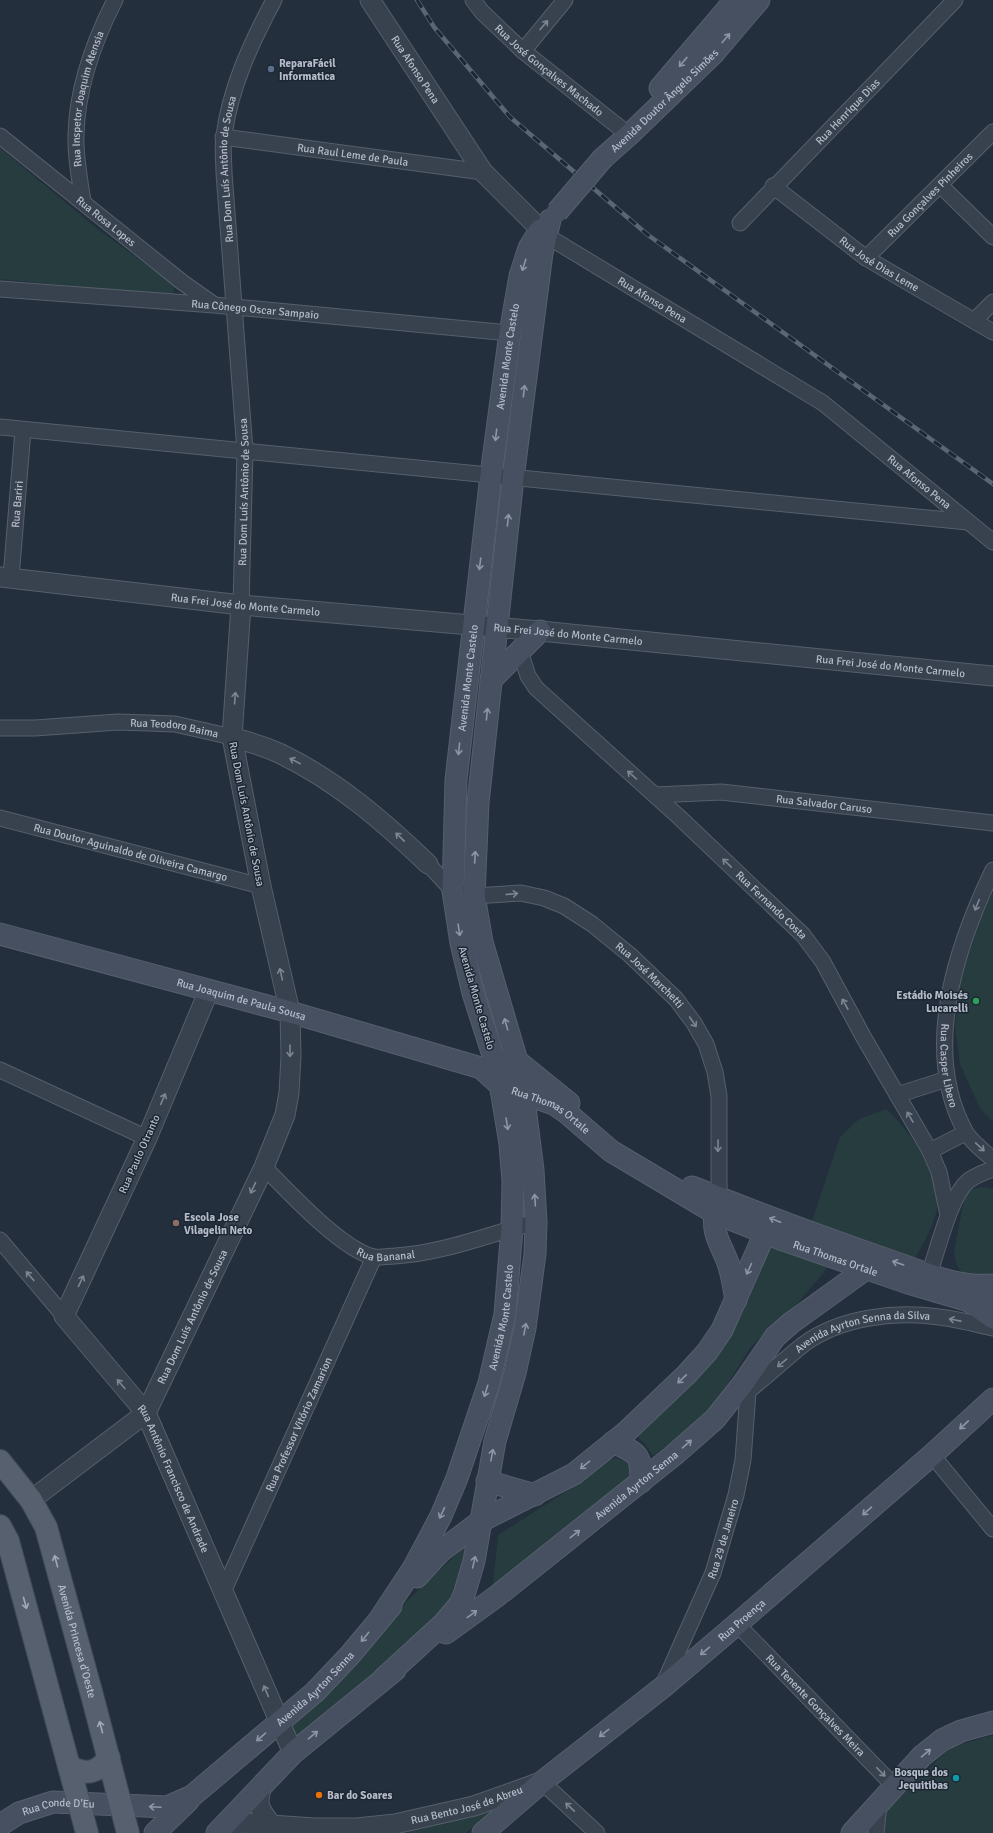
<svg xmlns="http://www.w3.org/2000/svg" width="993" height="1833" viewBox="0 0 993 1833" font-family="Signika,sans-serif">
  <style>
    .green { fill: #263c3f }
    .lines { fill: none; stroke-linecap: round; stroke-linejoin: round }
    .minor-casing { stroke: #565f6c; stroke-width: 17 }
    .tertiary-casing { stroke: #565f6c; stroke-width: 21 }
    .secondary-casing { stroke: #565f6c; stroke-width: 23 }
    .primary-casing { stroke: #414a57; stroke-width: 24 }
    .minor { stroke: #38414e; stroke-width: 15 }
    .tertiary { stroke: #38414e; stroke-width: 19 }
    .secondary { stroke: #465061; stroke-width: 21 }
    .primary { stroke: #56606e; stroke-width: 22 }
    .rail-casing { stroke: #5a6575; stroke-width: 4.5 }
    .rail { stroke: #1d2633; stroke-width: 3; stroke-dasharray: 9; stroke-linecap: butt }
    .secondary-bridge-casing { stroke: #565f6c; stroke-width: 23; stroke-linecap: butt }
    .secondary-bridge { stroke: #465061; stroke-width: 21 }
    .oneway { stroke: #7c8592 }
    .oneway2 { stroke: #8e96a5 }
    .oneway3 { stroke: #a1aab7 }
    .service-dot { fill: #5c6f8a; stroke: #1d2633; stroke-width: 1.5 }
    .leisure-dot { fill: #2e9e5b; stroke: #1d2633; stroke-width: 1.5 }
    .education-dot { fill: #8d6e63; stroke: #1d2633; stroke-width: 1.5 }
    .culture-dot { fill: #0f9aa8; stroke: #1d2633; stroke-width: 1.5 }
    .food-dot { fill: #e8710a; stroke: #1d2633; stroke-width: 1.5 }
    .labels { text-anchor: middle; stroke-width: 3; stroke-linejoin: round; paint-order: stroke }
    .poi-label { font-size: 11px; font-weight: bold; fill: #b4bcc9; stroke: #1d2633; text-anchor: start }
    .street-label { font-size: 11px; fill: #b4bcc9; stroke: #1d2633 }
  </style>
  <rect width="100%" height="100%" fill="#242f3e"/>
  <path class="green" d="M0 148 95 227 175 286 172 296 0 279Z
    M993 892V1122L980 1108 960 1064 955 1026 961 976 983 913Z
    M886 1109C911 1132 943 1177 936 1213 932 1229 923 1244 915 1258L812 1221 840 1137 859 1119Z
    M984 1187 993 1189V1278L965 1277 956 1264 954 1251 965 1195 972 1189Z
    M767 1244 829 1266 798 1303 766 1331 750 1348 724 1390 710 1409 681 1435 653 1456 645 1444 636 1435 694 1378Z
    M616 1458 627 1461 631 1468V1478L492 1592 498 1535 578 1484 605 1461Z
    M465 1546 461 1577 449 1604 432 1628 301 1735H294L290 1727 372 1642 408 1600Z
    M993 1735V1833H884L887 1809 951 1747Z
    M496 1808 466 1833H410L408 1830Z"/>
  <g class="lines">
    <defs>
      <g id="minor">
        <path id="s1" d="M473 0 482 12 523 51 629 135"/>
        <path d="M523 51 565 0"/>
        <path id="s2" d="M0 136 182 282 213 304"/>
        <path id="s3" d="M223 137 483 172"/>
        <path d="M940 185 993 237"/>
        <path id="s4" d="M773 186 866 258 993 332"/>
        <path id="s5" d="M83 202C80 180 75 156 76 135 77 88 94 41 115 0"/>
        <path id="s6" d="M740 223 955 0"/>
        <path id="s7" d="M547 236 823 403 993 542"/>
        <path id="s8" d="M866 258 993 132"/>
        <path id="s9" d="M0 289 214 305 510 333"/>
        <path d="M974 321 993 302"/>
        <path d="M0 427 968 522"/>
        <path id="s10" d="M11 578 23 430"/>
        <path id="s11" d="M241 605 245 451 224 173C224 161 222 148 224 136 230 88 251 43 274 0"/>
        <path id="s12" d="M520 651 528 676 536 688 679 817 803 935 823 962 864 1038 930 1151 939 1172 948 1215"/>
        <path id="s13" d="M0 728H35L118 722 175 724 232 737"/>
        <path id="s14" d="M655 795 721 792 993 823"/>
        <path id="s15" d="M0 818 261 886"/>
        <path id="s16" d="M428 864 453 891 474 896 521 893 544 898 564 906 592 924 630 955 676 999 694 1023 706 1044 715 1072 719 1096V1198L717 1206"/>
        <path id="s17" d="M993 870C956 947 921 1050 965 1131 969 1139 985 1153 993 1159"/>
        <path d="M0 1070 147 1138"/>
        <path d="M897 1095 947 1079"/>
        <path d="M930 1151 965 1133"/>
        <path id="s18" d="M264 1167C289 1192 340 1248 373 1257 379 1258 388 1256 395 1256 444 1253 489 1234 536 1222"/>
        <path d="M0 1240 64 1316"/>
        <path d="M921 1278 929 1274C938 1250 950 1196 968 1181 976 1175 984 1172 993 1169"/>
        <path id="s19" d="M748 1391C767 1376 785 1359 804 1344 841 1317 895 1311 939 1317 957 1319 975 1324 993 1328"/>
        <path d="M932 1455 993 1529"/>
        <path id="s20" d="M223 1592 374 1257"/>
        <path id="s21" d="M737 1624 894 1786"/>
        <path id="s22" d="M664 1683 713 1573 736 1495 743 1460 748 1392 742 1385"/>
        <path d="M542 1782 597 1833"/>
        <path d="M876 1833 879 1805"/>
      </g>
      <g id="tertiary">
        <path id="s23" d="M370 0 483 172 547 236"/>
        <path id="s24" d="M0 577 241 605 540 631 993 676"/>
        <path d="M232 737C248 742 265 746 281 754 337 781 383 821 428 864"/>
        <path id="s25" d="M209 990 147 1138 64 1316 146 1413 293 1753"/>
        <path id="s26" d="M31 1500 146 1413 264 1167 285 1115 289 1093 291 1056 290 1012 261 886 232 737 241 605"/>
        <path d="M263 1783C256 1803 258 1808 271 1824"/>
        <path id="s27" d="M218 1833 234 1824 244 1823 314 1828H357L395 1824 474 1806 541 1782"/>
      </g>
      <g id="secondary">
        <path d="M660 88 735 0"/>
        <path id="s28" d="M603 158 629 135 713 54 759 0"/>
        <path d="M491 680 540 631"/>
        <path id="s29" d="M0 934 290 1012 481 1068 501 1086 554 1104 567 1113 611 1151 715 1213 783 1240 908 1283 969 1301 993 1300"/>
        <path d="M509 1061H517L569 1103"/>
        <path d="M692 1187C757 1213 822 1237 888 1260 925 1272 953 1288 993 1285"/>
        <path d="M715 1213C712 1235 721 1244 728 1263 732 1275 734 1288 736 1300"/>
        <path d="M969 1301 993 1318"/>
        <path d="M613 1442C638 1454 641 1453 641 1482"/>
        <path d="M487 1481 535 1495"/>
        <path d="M417 1577 441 1551 481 1521 574 1474 625 1433 686 1375 707 1352 722 1330 765 1233"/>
        <path id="s30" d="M381 1617 414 1567 441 1516 457 1478 489 1383 505 1314 512 1228 513 1181 510 1144 498 1071 473 993 461 943 453 891 456 780 491 475 510 333 520 276 529 248 540 230"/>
        <path id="s31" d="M446 1633 497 1596 674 1455 715 1419 742 1385 775 1337 791 1323 866 1269"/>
        <path d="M384 1678 444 1623 460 1604 464 1595 474 1561 495 1441 515 1373 525 1328 535 1254 536 1222 533 1170 523 1092 517 1061 482 942 474 896 478 803 513 478 542 253 550 220"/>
        <path id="s32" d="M0 1825 19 1813 53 1802 167 1807 192 1796 315 1692 350 1655 391 1606"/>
        <path d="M155 1833 188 1801"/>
        <path d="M217 1833 293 1753 395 1670"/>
        <path id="s33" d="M483 1833 542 1782 663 1687 737 1624 932 1455 993 1399"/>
        <path d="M852 1833 922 1756 942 1740 961 1731 993 1722"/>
      </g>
      <g id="primary">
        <path id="s34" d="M0 1461 31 1500 46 1527 92 1695 128 1833"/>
        <path d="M0 1526 8 1541 87 1833"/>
        <path d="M71 1767C87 1776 98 1772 109 1758"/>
      </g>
    </defs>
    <use href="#minor" class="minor-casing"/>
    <use href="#tertiary" class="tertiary-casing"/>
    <use href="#secondary" class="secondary-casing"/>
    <use href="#primary" class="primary-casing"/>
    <use href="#minor" class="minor"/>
    <use href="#tertiary" class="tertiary"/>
    <use href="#secondary" class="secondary"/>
    <use href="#primary" class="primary"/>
    <defs>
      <path id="rail" d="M417 0 434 27 510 117 648 235 993 484"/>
    </defs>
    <use href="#rail" class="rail-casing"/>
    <use href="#rail" class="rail"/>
    <defs>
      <path id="secondary-bridge" d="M557 212 603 158"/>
    </defs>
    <use href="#secondary-bridge" class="secondary-bridge-casing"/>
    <use href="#secondary-bridge" class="secondary-bridge"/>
  </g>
  <defs><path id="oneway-shaft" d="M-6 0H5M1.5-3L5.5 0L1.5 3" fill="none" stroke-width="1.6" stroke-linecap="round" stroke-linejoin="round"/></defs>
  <g class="oneway">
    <use href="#oneway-shaft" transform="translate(544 25) rotate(-50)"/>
    <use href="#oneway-shaft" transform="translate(235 698) rotate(-86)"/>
    <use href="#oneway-shaft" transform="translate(295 761) rotate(-153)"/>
    <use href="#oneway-shaft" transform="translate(632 775) rotate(-138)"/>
    <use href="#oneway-shaft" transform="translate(400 837) rotate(-136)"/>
    <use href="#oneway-shaft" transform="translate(727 863) rotate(-136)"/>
    <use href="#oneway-shaft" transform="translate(512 894) rotate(-5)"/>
    <use href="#oneway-shaft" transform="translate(977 905) rotate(112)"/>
    <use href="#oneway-shaft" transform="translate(281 974) rotate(-103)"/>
    <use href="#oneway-shaft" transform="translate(845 1004) rotate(-119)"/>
    <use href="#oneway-shaft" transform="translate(693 1022) rotate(56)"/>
    <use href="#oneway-shaft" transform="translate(290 1051) rotate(90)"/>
    <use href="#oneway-shaft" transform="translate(163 1099) rotate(-67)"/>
    <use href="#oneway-shaft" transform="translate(910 1117) rotate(-120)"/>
    <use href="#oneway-shaft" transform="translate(718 1146) rotate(91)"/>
    <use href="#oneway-shaft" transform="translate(980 1147) rotate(43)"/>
    <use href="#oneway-shaft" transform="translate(253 1188) rotate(115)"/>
    <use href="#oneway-shaft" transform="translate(30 1276) rotate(-130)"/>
    <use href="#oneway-shaft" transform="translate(81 1281) rotate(-65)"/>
    <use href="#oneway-shaft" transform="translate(955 1320) rotate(-169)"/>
    <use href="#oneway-shaft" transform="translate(782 1363) rotate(140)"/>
    <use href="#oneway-shaft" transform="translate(121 1384) rotate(-130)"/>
    <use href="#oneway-shaft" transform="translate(266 1691) rotate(-113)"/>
    <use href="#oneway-shaft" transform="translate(881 1772) rotate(46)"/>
    <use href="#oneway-shaft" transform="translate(570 1807) rotate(-137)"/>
  </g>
  <g class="oneway2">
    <use href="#oneway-shaft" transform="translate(726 38) rotate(-50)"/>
    <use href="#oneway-shaft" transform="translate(683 62) rotate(130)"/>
    <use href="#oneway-shaft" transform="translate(524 265) rotate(108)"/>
    <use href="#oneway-shaft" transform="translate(524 391) rotate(-83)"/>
    <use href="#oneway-shaft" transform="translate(496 435) rotate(97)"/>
    <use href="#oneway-shaft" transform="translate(508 520) rotate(-84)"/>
    <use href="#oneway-shaft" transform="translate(480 564) rotate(97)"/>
    <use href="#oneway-shaft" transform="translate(487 714) rotate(-84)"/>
    <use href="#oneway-shaft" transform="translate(459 749) rotate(96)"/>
    <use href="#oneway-shaft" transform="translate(475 857) rotate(-87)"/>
    <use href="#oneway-shaft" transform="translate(459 930) rotate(81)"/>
    <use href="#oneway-shaft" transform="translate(506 1024) rotate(-106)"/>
    <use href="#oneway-shaft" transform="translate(507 1124) rotate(81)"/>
    <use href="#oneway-shaft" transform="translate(535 1200) rotate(-94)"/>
    <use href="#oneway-shaft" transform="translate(775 1220) rotate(-159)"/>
    <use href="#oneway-shaft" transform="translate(898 1263) rotate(-161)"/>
    <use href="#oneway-shaft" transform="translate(749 1269) rotate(114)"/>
    <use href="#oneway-shaft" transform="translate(525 1329) rotate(-79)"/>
    <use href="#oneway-shaft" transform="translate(682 1379) rotate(136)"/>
    <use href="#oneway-shaft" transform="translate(486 1391) rotate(107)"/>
    <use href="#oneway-shaft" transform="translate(964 1425) rotate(137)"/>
    <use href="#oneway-shaft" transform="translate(687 1444) rotate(-41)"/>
    <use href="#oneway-shaft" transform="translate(492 1455) rotate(-79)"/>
    <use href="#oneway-shaft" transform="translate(585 1465) rotate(141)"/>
    <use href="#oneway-shaft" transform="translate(867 1511) rotate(139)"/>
    <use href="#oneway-shaft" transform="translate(442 1513) rotate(115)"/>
    <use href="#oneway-shaft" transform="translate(575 1534) rotate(-38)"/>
    <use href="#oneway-shaft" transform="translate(474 1562) rotate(-77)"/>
    <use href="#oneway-shaft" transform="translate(472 1614) rotate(-36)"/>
    <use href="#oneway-shaft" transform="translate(365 1637) rotate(129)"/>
    <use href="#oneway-shaft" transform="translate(705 1651) rotate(140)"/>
    <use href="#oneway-shaft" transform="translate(604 1733) rotate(142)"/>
    <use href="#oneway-shaft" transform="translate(313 1735) rotate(-39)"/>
    <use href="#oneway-shaft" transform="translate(261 1737) rotate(139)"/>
    <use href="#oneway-shaft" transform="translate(926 1753) rotate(-40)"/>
    <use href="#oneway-shaft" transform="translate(155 1807) rotate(-177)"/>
  </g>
  <g class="oneway3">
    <use href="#oneway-shaft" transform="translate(56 1561) rotate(-105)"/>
    <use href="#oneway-shaft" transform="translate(25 1603) rotate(75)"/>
    <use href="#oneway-shaft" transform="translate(101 1727) rotate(-105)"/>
  </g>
  <circle class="service-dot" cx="271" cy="69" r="4"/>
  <circle class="leisure-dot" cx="976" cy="1001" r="4"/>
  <circle class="education-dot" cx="176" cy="1223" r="4"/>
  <circle class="culture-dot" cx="956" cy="1778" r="4"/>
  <circle class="food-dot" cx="319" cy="1795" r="4"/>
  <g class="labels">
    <g class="poi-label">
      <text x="279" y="67">ReparaFácil<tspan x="279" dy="13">Informatica</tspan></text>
      <text x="968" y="999" text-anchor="end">Estádio Moisés<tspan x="968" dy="13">Lucarelli</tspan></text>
      <text x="184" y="1221">Escola Jose<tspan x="184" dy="13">Vilagelin Neto</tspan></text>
      <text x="948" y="1776" text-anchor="end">Bosque dos<tspan x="948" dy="13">Jequitibas</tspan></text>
      <text x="327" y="1799">Bar do Soares</text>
    </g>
    <g class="street-label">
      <text dy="4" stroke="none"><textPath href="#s1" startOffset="104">Rua José Gonçalves Machado</textPath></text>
      <text dy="4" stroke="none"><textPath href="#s23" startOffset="83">Rua Afonso Pena</textPath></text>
      <text dy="4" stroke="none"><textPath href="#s28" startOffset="84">Avenida Doutor Ângelo Simões</textPath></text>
      <text dy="4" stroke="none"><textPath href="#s5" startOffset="105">Rua Inspetor Joaquim Atensia</textPath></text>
      <text dy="4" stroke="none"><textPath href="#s6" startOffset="155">Rua Henrique Dias</textPath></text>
      <text dy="4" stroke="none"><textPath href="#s3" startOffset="131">Rua Raul Leme de Paula</textPath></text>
      <text dy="4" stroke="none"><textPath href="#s11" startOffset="437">Rua Dom Luís Antônio de Sousa</textPath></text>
      <text dy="4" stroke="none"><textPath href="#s8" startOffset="90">Rua Gonçalves Pinheiros</textPath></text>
      <text dy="4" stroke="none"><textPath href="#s2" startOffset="136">Rua Rosa Lopes</textPath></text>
      <text dy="4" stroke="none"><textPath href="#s4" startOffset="132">Rua José Dias Leme</textPath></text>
      <text dy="4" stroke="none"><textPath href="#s7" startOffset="123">Rua Afonso Pena</textPath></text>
      <text dy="4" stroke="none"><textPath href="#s9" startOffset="256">Rua Cônego Oscar Sampaio</textPath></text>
      <text dy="4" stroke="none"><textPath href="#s30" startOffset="1298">Avenida Monte Castelo</textPath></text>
      <text dy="4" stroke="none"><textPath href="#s7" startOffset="447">Rua Afonso Pena</textPath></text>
      <text dy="4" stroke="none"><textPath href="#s11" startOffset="113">Rua Dom Luís Antônio de Sousa</textPath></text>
      <text dy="4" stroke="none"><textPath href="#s10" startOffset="74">Rua Bariri</textPath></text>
      <text dy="4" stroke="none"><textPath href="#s24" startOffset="247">Rua Frei José do Monte Carmelo</textPath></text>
      <text dy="4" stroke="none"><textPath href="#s24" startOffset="571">Rua Frei José do Monte Carmelo</textPath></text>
      <text dy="4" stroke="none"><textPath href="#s24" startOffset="895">Rua Frei José do Monte Carmelo</textPath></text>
      <text dy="4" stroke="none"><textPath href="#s30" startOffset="974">Avenida Monte Castelo</textPath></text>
      <text dy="4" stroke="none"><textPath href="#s13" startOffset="175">Rua Teodoro Baima</textPath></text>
      <text dy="4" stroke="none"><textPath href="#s14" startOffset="170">Rua Salvador Caruso</textPath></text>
      <text transform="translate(247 814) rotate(79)" y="4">Rua Dom Luís Antônio de Sousa</text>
      <text dy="4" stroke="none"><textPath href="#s15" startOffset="135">Rua Doutor Aguinaldo de Oliveira Camargo</textPath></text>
      <text dy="4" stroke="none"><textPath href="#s12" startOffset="361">Rua Fernando Costa</textPath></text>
      <text dy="4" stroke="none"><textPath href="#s16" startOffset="261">Rua José Marchetti</textPath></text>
      <text transform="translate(477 998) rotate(74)" y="4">Avenida Monte Castelo</text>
      <text dy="4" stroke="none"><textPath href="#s29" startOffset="250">Rua Joaquim de Paula Sousa</textPath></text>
      <text dy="4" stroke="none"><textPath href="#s17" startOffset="204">Rua Casper Libero</textPath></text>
      <text dy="4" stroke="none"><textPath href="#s29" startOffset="582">Rua Thomas Ortale</textPath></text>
      <text transform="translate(139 1154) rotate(-66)" y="4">Rua Paulo Otranto</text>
      <text dy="4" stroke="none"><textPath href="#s18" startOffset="155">Rua Bananal</textPath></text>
      <text dy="4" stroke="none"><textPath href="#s29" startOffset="906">Rua Thomas Ortale</textPath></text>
      <text dy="4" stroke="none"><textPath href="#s26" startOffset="251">Rua Dom Luís Antônio de Sousa</textPath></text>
      <text dy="4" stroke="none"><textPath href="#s30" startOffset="326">Avenida Monte Castelo</textPath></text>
      <text dy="4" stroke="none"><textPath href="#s19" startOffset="134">Avenida Ayrton Senna da Silva</textPath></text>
      <text dy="4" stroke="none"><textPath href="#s20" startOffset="184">Rua Professor Vitório Zamarion</textPath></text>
      <text dy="4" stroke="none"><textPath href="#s25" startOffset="555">Rua Antônio Francisco de Andrade</textPath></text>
      <text dy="4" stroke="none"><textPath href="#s31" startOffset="241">Avenida Ayrton Senna</textPath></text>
      <text dy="4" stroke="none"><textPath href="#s22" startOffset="156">Rua 29 de Janeiro</textPath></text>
      <text dy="4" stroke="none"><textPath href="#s33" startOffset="335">Rua Proença</textPath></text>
      <text dy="4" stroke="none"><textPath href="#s34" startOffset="199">Avenida Princesa d'Oeste</textPath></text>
      <text dy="4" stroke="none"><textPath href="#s32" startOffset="363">Avenida Ayrton Senna</textPath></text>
      <text dy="4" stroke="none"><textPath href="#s21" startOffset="113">Rua Tenente Gonçalves Meira</textPath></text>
      <text dy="4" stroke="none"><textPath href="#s27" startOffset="254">Rua Bento José de Abreu</textPath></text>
      <text dy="4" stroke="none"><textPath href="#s32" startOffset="63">Rua Conde D'Eu</textPath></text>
    </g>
  </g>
</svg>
